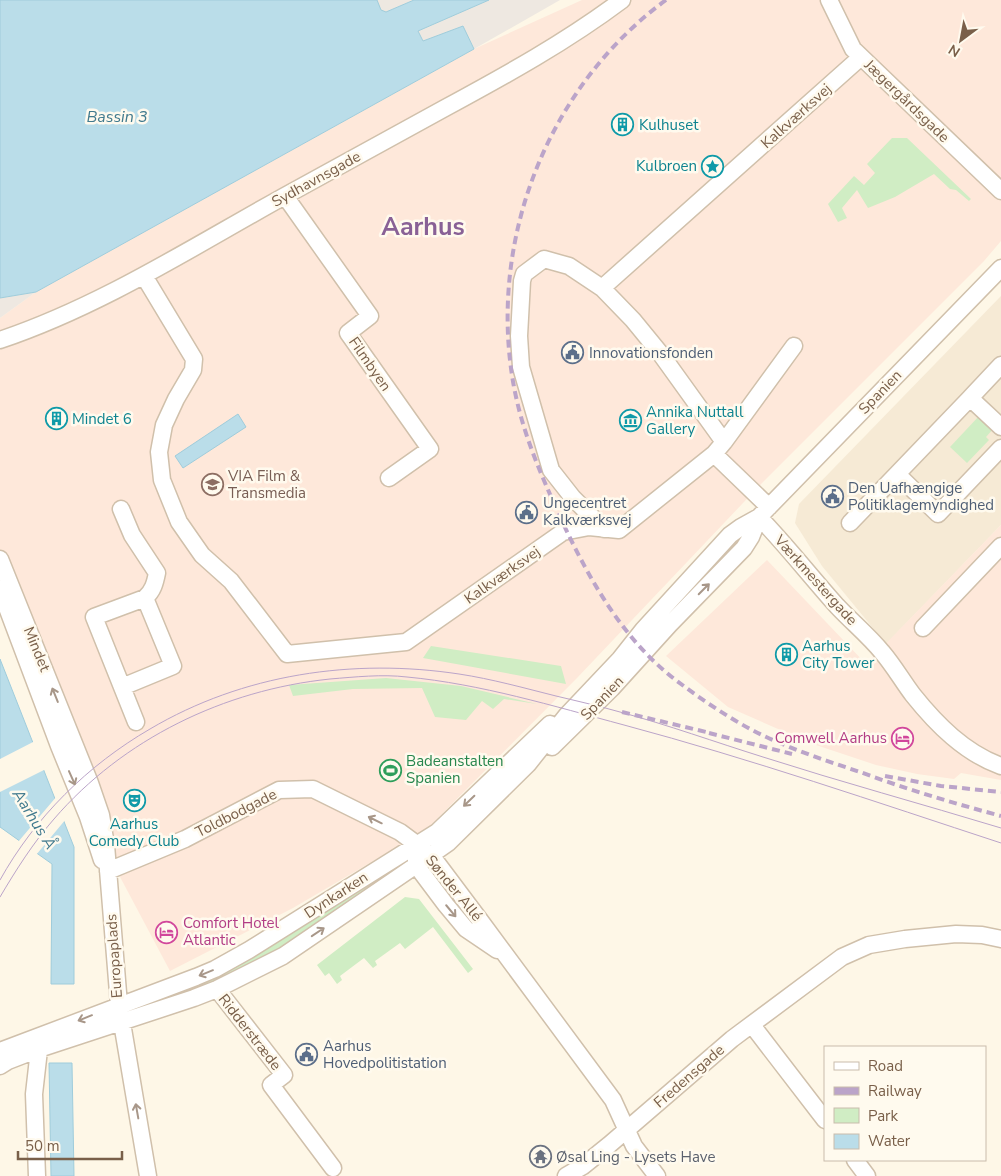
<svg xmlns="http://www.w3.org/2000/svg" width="1001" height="1176" viewBox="0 0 1001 1176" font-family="'Nunito Sans',sans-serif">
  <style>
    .residential { fill: #f6ead5 }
    .commercial { fill: #fee8da }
    .industrial { fill: #eee8e1 }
    .green { fill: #d0edc4 }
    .water { fill: #badde9; stroke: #9fccdb }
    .pier { fill: #fef7e7 }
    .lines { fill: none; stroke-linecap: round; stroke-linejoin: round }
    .minor-casing { stroke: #d0c0ab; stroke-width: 19 }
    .minor { stroke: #fff; stroke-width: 16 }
    .tram { stroke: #bba4c9; stroke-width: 1 }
    .rail { stroke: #bba4c9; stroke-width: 4; stroke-dasharray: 8 5; stroke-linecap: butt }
    .oneway { stroke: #a89789 }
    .labels { text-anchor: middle; stroke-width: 5; stroke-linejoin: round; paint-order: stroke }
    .street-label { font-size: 15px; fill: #795f49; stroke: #fffaee }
    .culture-label { font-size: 15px; fill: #0d838f; stroke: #fffaee; text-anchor: start }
    .service-label { font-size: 15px; fill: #4e5e75; stroke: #fffaee; text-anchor: start }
    .education-label { font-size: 15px; fill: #785e54; stroke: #fffaee; text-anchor: start }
    .hotel-label { font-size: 15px; fill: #b23c85; stroke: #fffaee; text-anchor: end }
    .leisure-label { font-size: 15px; fill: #27864d; stroke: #fffaee; text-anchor: start }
    .worship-label { font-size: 15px; fill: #5b616d; stroke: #fffaee; text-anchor: start }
    .water-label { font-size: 16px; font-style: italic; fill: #417a8e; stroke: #fffaee }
    .town-label { font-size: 25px; font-weight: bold; fill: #896196; stroke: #fffaee }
  </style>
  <rect width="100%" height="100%" fill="#fef7e7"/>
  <path class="residential" d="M1001 296V525L886 644 822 566 795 523 799 504Z"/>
  <path class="commercial" d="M582 0H1001V241L984 261 762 483 577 678 426 830 293 908 170 971 119 875 100 790 27 605 0 607V318L36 292 474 49Z
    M1001 525V780L961 773 954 779 917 774 876 765 810 743 728 707 666 656 767 560 866 664Z"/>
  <path class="industrial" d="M374 0H414L386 12 378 9Z
    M489 0H560L474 49 463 26 423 41 418 31Z
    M36 292 0 318V298Z"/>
  <path class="green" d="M892 138H907L971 199 969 201 956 190 950 189 934 174 895 197 868 208 857 190 842 208 847 218 838 222 828 204 854 176 864 185 875 173 867 164Z
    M980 415 994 428 986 437 989 440 967 463 950 447Z
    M431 646 561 666 566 684 423 658Z
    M386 678 461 686 537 704 504 699 493 709 482 701 466 720 435 717 422 688 353 689 293 696 289 685Z
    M396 866 399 868 278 951 225 979 162 1002 161 998Z
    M405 897 419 899 473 969 468 973 433 927 405 949 400 943 375 961 377 965 373 968 364 958 340 976 342 980 337 984 329 973 325 976 317 965Z"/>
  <path class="water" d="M0 0H377L381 10 386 12 414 0H489L418 31 423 41 463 26 474 49 36 292 0 298Z
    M238 414 246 427 183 468 175 456Z
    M0 659 74 847V984H51L52 864 0 827Z
    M49 1063H72L74 1176H51Z"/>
  <path class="pier" d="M35 741 46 769 0 792V759Z
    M57 796 66 819 36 855 18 842Z"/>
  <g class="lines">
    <defs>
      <path id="minor" d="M829 0 853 49 1001 191
        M285 196 370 316 348 333 430 449 389 478
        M144 276 194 359 193 370 176 399 164 425 159 452 162 480 179 522 202 555 231 581 287 654 406 642 563 532 589 527 619 530 714 454 724 442 660 353 633 320 602 288 861 57
        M602 288 569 266 544 259 524 274 522 281 519 336 521 367 551 470 573 498 604 529
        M0 340C104 305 197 244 292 192 343 164 394 136 445 108 506 75 566 42 622 0
        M1001 365 970 398 1001 427
        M970 398 897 474 938 514 1001 448
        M724 442 794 346
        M714 454 769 507
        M121 509 132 535 157 573C155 583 153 591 145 598L94 617 136 722
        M759 517C787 546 811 577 837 606 852 622 869 636 882 652 894 666 903 682 913 695 937 725 965 753 1001 766
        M850 523 897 474
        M0 559 90 783 101 815 106 845 119 1005 148 1176
        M0 589 59 746 88 817 102 860
        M923 628 1001 546
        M122 687 173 666 145 598
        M552 747 612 688 670 624 744 548 751 537 759 517
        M416 855V865L446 905 466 929 497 950
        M108 871 185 839 279 790 313 789 400 832 431 855 479 919 613 1100 634 1146 657 1176
        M217 989 284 1075 271 1085 333 1168
        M752 1025 825 1120
        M0 1051 196 977 215 969 249 950 437 832 550 724
        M0 1066 8 1061 39 1049 194 998 217 989 283 956 431 855 448 843 528 764 567 715 620 659 643 630 730 535 741 527 759 517 1001 268
        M855 1160 867 1176
        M37 1176 34 1094 40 1041
        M566 1176 583 1166 609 1145 732 1039 842 957 869 945 905 939 956 934 982 935 1001 939"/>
    </defs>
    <use href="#minor" class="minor-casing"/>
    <use href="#minor" class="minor"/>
    <path class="tram" d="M0 880C35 817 88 765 150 729 243 674 353 658 459 674 492 679 524 688 556 696 577 701 599 706 620 712 668 725 715 742 763 757 841 782 922 804 1001 828
      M0 897C16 870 33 843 54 819 123 739 224 690 330 679 355 677 382 674 407 677 481 684 553 706 624 725 751 759 876 802 1001 843"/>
    <path class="rail" d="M666 0C547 87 487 242 514 387 523 435 542 477 562 521 590 581 624 641 677 681 701 699 727 717 754 731 787 748 824 760 860 772 906 789 953 803 1001 816
      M622 712 706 732
      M709 733 792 754
      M885 776 941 786 1001 792"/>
  </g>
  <defs><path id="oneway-shaft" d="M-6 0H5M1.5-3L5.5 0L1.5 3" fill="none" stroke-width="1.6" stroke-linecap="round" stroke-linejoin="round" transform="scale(1.25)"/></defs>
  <g class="oneway">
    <use href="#oneway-shaft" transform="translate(704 589) rotate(-45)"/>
    <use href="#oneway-shaft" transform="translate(55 695) rotate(-112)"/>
    <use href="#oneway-shaft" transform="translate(72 778) rotate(66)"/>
    <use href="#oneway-shaft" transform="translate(469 801) rotate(136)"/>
    <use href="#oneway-shaft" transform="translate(375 820) rotate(-154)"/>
    <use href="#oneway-shaft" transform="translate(451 911) rotate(50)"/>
    <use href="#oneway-shaft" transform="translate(318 932) rotate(-34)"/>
    <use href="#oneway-shaft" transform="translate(206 973) rotate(158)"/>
    <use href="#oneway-shaft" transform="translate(85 1018) rotate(158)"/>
    <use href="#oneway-shaft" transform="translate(137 1111) rotate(-100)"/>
  </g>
  <defs>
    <symbol id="building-ring" viewBox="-11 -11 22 22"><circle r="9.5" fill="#fffaee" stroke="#0f9aa8" stroke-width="1.5"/><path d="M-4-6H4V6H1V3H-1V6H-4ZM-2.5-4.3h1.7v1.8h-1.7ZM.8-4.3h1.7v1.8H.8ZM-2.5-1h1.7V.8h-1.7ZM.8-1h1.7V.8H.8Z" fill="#0f9aa8"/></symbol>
    <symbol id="sight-ring" viewBox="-11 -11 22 22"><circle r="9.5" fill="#fffaee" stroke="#0f9aa8" stroke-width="1.5"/><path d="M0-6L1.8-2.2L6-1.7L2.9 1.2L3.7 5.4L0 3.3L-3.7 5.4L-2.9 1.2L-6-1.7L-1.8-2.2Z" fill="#0f9aa8"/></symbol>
    <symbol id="civic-ring" viewBox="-11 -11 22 22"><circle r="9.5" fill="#fffaee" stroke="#5c6f8a" stroke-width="1.5"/><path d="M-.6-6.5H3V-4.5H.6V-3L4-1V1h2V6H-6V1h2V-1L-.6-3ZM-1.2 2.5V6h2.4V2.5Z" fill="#5c6f8a"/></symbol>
    <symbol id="museum-ring" viewBox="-11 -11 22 22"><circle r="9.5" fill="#fffaee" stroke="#0f9aa8" stroke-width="1.5"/><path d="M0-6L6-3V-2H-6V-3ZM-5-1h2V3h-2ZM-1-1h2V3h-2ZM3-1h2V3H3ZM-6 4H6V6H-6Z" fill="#0f9aa8"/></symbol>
    <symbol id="university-ring" viewBox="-11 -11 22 22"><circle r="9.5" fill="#fffaee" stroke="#8d6e63" stroke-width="1.5"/><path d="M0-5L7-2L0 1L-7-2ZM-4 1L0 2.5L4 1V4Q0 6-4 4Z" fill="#8d6e63"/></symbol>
    <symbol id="hotel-ring" viewBox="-11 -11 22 22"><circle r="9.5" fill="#fffaee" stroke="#d1479c" stroke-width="1.5"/><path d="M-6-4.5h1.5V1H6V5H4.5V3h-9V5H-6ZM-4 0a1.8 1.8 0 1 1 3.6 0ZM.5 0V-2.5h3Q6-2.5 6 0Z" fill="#d1479c"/></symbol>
    <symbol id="stadium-ring" viewBox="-11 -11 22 22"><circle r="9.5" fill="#fffaee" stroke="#2e9e5b" stroke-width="1.5"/><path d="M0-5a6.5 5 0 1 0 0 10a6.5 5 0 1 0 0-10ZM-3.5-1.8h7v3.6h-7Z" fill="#2e9e5b"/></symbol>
    <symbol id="theatre-ring" viewBox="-11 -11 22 22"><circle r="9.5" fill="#fffaee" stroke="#0f9aa8" stroke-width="1.5"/><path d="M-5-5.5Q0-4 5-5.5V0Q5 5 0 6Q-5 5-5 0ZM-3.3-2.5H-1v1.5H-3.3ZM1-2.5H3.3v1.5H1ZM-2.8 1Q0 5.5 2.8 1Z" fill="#0f9aa8"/></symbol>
    <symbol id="temple-ring" viewBox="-11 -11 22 22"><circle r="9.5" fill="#fffaee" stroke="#6b7280" stroke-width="1.5"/><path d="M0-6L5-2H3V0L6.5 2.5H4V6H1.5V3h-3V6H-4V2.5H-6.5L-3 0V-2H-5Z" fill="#6b7280"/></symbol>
  </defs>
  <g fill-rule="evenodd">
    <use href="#building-ring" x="610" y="112" width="25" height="25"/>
    <use href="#sight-ring" x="700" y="154" width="25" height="25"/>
    <use href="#civic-ring" x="560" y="340" width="25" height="25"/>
    <use href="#building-ring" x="44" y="406" width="25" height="25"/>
    <use href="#museum-ring" x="618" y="408" width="25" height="25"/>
    <use href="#university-ring" x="200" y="472" width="25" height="25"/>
    <use href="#civic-ring" x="820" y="484" width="25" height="25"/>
    <use href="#civic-ring" x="514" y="500" width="25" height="25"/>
    <use href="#building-ring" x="774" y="642" width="25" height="25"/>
    <use href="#hotel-ring" x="890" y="726" width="25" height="25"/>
    <use href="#stadium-ring" x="378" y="758" width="25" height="25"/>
    <use href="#theatre-ring" x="122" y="788" width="25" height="25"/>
    <use href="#hotel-ring" x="154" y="920" width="25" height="25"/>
    <use href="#civic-ring" x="294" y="1042" width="25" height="25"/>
    <use href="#temple-ring" x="528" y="1144" width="25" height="25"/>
  </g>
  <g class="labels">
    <g class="street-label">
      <text transform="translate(907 101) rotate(44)" y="5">Jægergårdsgade</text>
      <text transform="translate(796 116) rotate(-42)" y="5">Kalkværksvej</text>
      <text transform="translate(316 179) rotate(-29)" y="5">Sydhavnsgade</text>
      <text transform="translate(370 364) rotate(55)" y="5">Filmbyen</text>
      <text transform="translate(880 392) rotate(-46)" y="5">Spanien</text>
      <text transform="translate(502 575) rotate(-35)" y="5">Kalkværksvej</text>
      <text transform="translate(816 580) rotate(48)" y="5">Værkmestergade</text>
      <text transform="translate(37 649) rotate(68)" y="5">Mindet</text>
      <text transform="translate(602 698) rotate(-46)" y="5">Spanien</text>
      <text transform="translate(236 813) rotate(-27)" y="5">Toldbodgade</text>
      <text transform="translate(454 888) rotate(51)" y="5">Sønder Allé</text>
      <text transform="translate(336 895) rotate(-33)" y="5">Dynkarken</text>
      <text transform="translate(114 956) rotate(-94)" y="5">Europaplads</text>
      <text transform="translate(250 1032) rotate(52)" y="5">Ridderstræde</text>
      <text transform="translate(689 1076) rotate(-41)" y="5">Fredensgade</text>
    </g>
    <g class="culture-label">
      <text x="639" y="130">Kulhuset</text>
      <text x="697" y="171" text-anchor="end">Kulbroen</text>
      <text x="646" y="417">Annika Nuttall<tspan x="646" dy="17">Gallery</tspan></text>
      <text x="72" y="424">Mindet 6</text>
      <text x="802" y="651">Aarhus<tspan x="802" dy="17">City Tower</tspan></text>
      <text x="134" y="829" text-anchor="middle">Aarhus<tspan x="134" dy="17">Comedy Club</tspan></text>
    </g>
    <g class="service-label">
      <text x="589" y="358">Innovationsfonden</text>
      <text x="848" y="493">Den Uafhængige<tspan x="848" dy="17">Politiklagemyndighed</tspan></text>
      <text x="543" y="508">Ungecentret<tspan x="543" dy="17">Kalkværksvej</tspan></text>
      <text x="323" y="1051">Aarhus<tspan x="323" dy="17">Hovedpolitistation</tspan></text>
    </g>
    <g class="education-label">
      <text x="228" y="481">VIA Film &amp;<tspan x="228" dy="17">Transmedia</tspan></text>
    </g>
    <g class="hotel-label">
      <text x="887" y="743">Comwell Aarhus</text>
      <text x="183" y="928" text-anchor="start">Comfort Hotel<tspan x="183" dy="17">Atlantic</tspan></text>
    </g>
    <g class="leisure-label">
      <text x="406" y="766">Badeanstalten<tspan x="406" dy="17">Spanien</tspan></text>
    </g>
    <g class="worship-label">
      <text x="556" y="1162">Øsal Ling - Lysets Have</text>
    </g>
    <g class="water-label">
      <text x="117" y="122">Bassin 3</text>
      <text transform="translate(35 819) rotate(58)" y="6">Aarhus Å</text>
    </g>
    <g class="town-label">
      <text x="423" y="235">Aarhus</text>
    </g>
  </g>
  <rect x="824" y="1046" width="162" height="115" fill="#fffaee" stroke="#c9bcac"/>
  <rect x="834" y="1062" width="25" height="8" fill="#ffffff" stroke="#c9bcac"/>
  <text x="868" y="1071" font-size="15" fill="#795f49">Road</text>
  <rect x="834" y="1087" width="25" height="8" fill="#bba4c9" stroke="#c9bcac"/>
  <text x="868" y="1096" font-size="15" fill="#795f49">Railway</text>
  <rect x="834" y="1108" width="25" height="15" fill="#d0edc4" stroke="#c9bcac"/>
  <text x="868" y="1121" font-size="15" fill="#795f49">Park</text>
  <rect x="834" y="1134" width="25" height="15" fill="#badde9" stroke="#c9bcac"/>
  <text x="868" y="1146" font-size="15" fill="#795f49">Water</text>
  <g transform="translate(961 40) rotate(212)" stroke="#fffaee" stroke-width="4" paint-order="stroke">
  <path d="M0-4L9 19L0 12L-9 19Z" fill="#795f49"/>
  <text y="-8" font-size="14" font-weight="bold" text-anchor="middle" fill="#795f49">N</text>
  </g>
  <path d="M18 1151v8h104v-8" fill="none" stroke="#795f49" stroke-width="2.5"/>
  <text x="25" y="1151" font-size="15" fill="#795f49" stroke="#fffaee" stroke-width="4" paint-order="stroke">50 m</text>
</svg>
